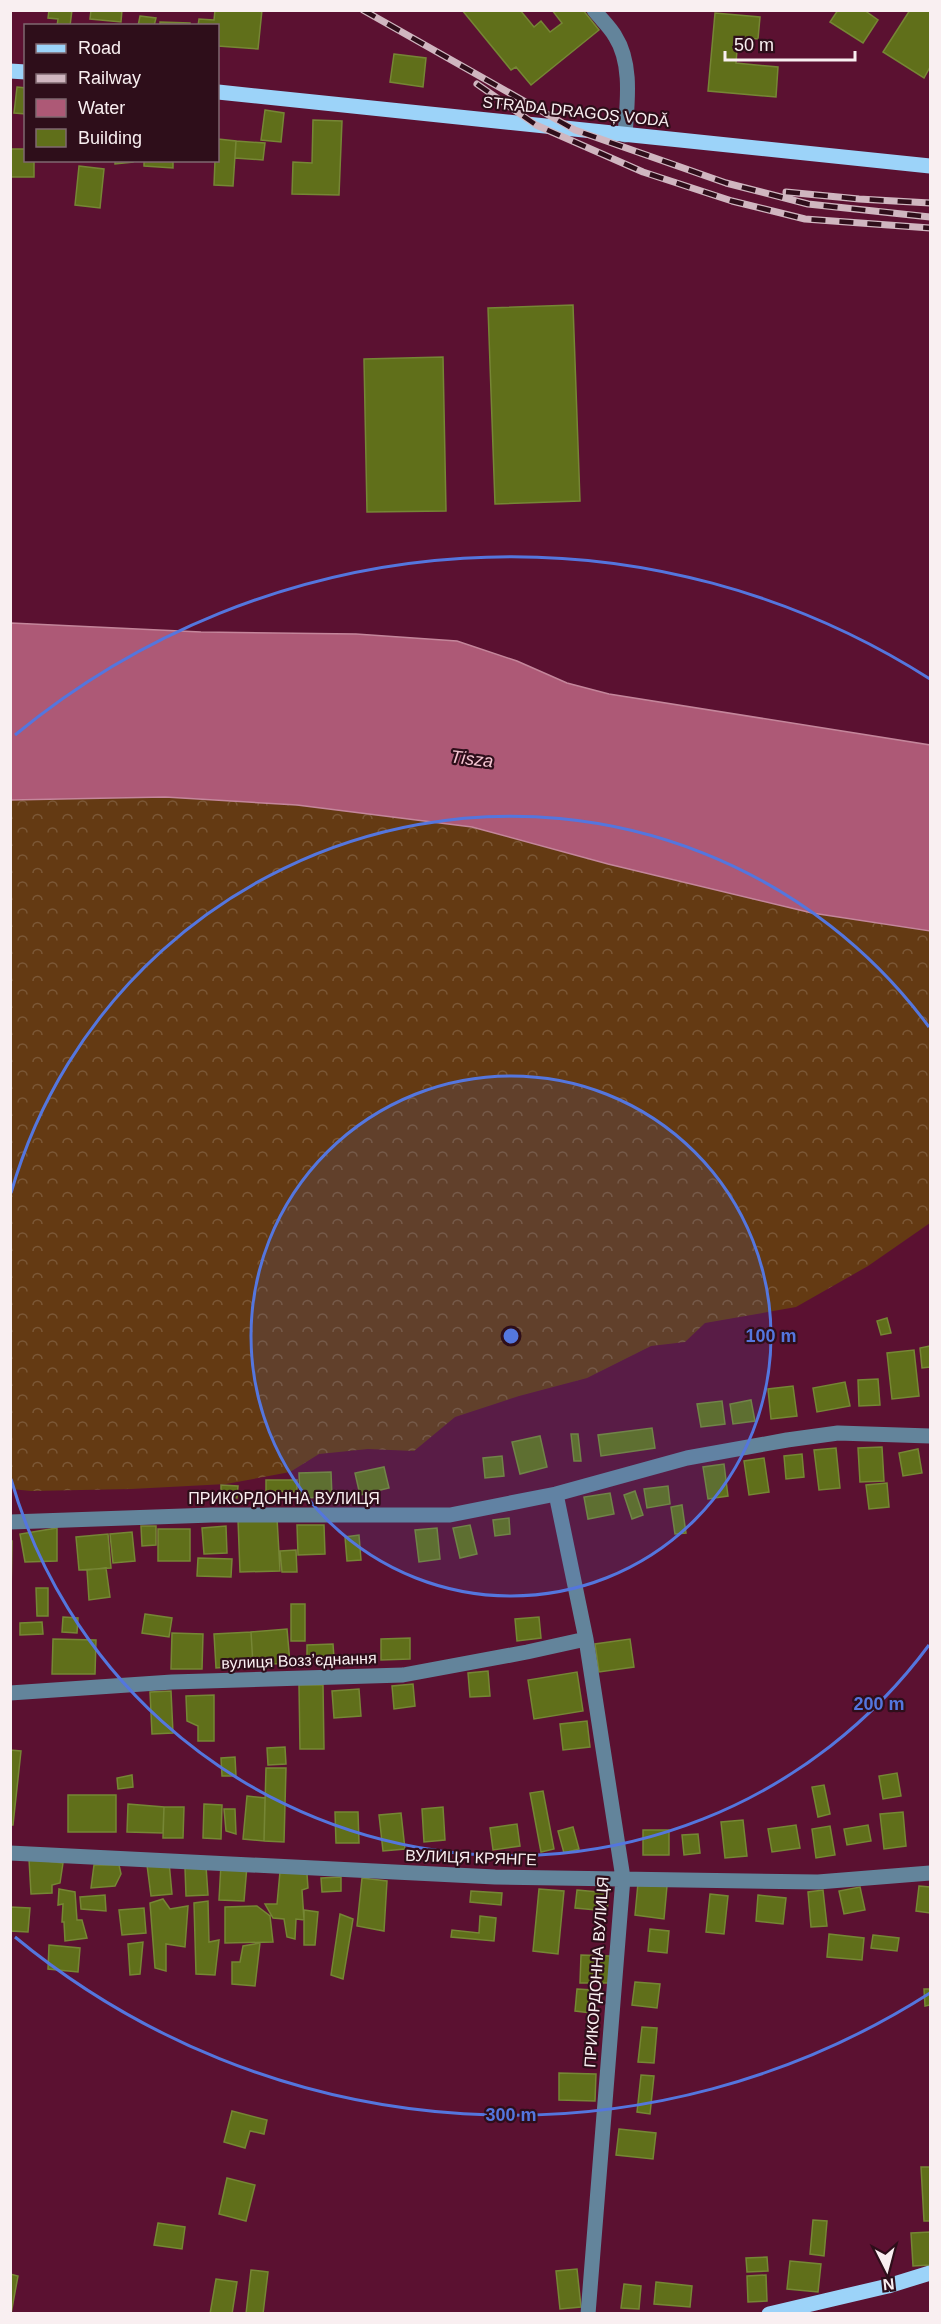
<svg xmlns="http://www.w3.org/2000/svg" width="941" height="2324" viewBox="0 0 941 2324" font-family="Helvetica,sans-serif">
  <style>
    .forest { fill: url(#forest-crowns) }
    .water { fill: #ad5976; stroke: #c4869b; stroke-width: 1.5 }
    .building { fill: #606f1a; stroke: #768635; stroke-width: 1.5 }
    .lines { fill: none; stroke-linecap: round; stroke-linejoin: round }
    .minor { stroke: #63849b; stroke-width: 15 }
    .major { stroke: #9cd3f9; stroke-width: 15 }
    .rail-casing { stroke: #d0b6c0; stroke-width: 7 }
    .rail { stroke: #2e0e1a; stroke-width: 4.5; stroke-dasharray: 14; stroke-linecap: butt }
    .ring { fill: none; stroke: #5476de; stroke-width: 3 }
    .labels { text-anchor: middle; stroke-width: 4.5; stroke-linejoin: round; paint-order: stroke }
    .street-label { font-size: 16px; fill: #f9eff1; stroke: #2e0e1a }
    .water-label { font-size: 18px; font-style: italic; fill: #f5c5d2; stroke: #2e0e1a }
    .centre { fill: #5476de; stroke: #2e0e1a; stroke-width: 3 }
    .ring-label { font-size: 18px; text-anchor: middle; font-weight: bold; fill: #5476de; stroke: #2e0e1a; stroke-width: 4.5; stroke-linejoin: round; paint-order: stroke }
  </style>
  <defs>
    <pattern id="forest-crowns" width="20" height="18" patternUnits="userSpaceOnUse" patternTransform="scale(1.5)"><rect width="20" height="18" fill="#643a13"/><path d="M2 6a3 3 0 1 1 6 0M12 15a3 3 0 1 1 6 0" fill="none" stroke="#7b5736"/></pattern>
  </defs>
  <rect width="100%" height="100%" fill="#5b1131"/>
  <path class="forest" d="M165 797 297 805 472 827 608 864 812 913 930 931V1223L868 1266 796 1307 705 1323 685 1342 651 1346 587 1378 519 1396 455 1417 414 1451 368 1449 319 1454 290 1472 226 1484 131 1489 31 1491 11 1489 10 800Z"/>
  <path class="water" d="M11 623 201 632 356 634 457 641 517 661 567 683 609 694 930 745V931L812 913 608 864 472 827 297 805 165 797 11 800Z"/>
  <path class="building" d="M49 10H72L70 26H57L58 19 48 18Z
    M91 10H122L121 22 90 19Z
    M215 10H262L258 49 218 46V26H198L199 19 214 20Z
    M462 10H520L534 27 541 21 550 32 562 23 552 10H583L599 30 531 85 516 67 511 70Z
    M838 10H864L878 20 863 43 830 22Z
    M910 10H930V67L924 78 883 52Z
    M715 13 760 17 758 39 738 37 736 63 778 67 776 97 708 91Z
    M140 16 156 18 154 26H138Z
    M160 22 190 23V26H160Z
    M394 54 426 58 423 87 390 82Z
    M17 87 26 88V114L14 113Z
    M265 110 284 113 281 142 261 140Z
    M313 120 342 121 339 195 292 194 293 162 312 163Z
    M218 139 236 141 233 186 214 185 215 160H218Z
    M236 141 265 143 263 160 235 158Z
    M10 149H26V160H34V177H10Z
    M115 160H133V162L115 164Z
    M144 160H173V168L144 166Z
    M79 166 104 169 100 208 75 205Z
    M573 305 580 501 495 504 488 308Z
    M443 357 446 511 367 512 364 359Z
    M887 1318 891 1333 881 1335 877 1321Z
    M930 1346V1367L922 1368 920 1348Z
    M914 1350 919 1396 892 1399 887 1353Z
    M878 1379 880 1405 859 1406 858 1380Z
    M845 1382 850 1406 817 1412 813 1388Z
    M793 1386 797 1416 771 1419 768 1389Z
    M751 1400 755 1421 733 1424 730 1404Z
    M722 1401 725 1424 701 1427 697 1404Z
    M652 1428 655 1448 601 1456 598 1435Z
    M571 1434H578L581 1461H574Z
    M540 1436 547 1467 520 1474 512 1442Z
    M882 1447 884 1481 860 1482 858 1448Z
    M836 1448 840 1488 819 1490 814 1450Z
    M918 1449 922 1473 903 1476 899 1453Z
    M802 1454 804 1477 786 1479 784 1456Z
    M502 1456 504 1476 485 1478 483 1458Z
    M764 1458 769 1492 749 1495 744 1461Z
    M724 1464 728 1496 708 1499 703 1467Z
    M384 1467 389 1488 360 1495 355 1473Z
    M331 1472 332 1497 300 1498 299 1473Z
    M266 1480H297V1492L266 1491Z
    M887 1483 889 1507 869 1509 866 1485Z
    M221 1485 238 1486 237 1498 221 1497Z
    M668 1486 670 1504 647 1508 644 1489Z
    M635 1491 643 1515 632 1519 624 1495Z
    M610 1493 614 1514 588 1519 584 1497Z
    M682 1505 686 1533 675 1534 671 1507Z
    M277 1518 280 1571 240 1572 238 1520Z
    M509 1518 510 1534 495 1536 493 1520Z
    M297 1525H324L325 1554 298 1555Z
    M470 1525 477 1554 460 1558 453 1528Z
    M141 1526H156V1545L142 1546Z
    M226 1526 227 1553 204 1554 202 1528Z
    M57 1528V1561L25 1562 20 1534Z
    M437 1528 440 1559 419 1562 415 1530Z
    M158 1529H190V1561H158Z
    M132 1532 135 1561 113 1563 110 1534Z
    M108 1534 111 1568 79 1570 76 1537Z
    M359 1535 361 1560 347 1561 345 1537Z
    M10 1541H12L11 1596H10Z
    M296 1550 297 1572H282L280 1551Z
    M198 1558 232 1559 231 1577 197 1576Z
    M106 1568 110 1597 89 1600 87 1570Z
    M36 1588H48V1616H37Z
    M291 1604H305V1641H291Z
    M145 1614 172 1618 169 1637 142 1633Z
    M63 1617 78 1618 77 1633 62 1632Z
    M539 1617 541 1638 517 1641 515 1619Z
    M42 1622 43 1634 20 1635V1623Z
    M287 1629 290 1663 253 1665 251 1632Z
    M251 1632 253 1665 216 1668 214 1634Z
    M172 1633 203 1634 202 1669H171Z
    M410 1638V1659L381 1660V1639Z
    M53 1639 96 1640 95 1674H52Z
    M630 1639 634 1667 599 1672 595 1644Z
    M333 1644 334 1658 307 1659V1645Z
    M488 1671 490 1696 470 1697 468 1673Z
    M577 1672 583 1711 534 1719 528 1680Z
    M413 1684 415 1706 394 1709 392 1686Z
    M299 1685H323L324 1749H300Z
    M359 1689 361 1716 334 1718 332 1691Z
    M171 1691 173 1733 152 1734 150 1692Z
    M214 1695V1741H198V1726L187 1721 186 1696Z
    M587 1721 590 1747 563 1750 560 1724Z
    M285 1747 286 1764 268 1765 267 1748Z
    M10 1750 21 1751 13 1825H10Z
    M235 1757 236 1776H222L221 1758Z
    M266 1768H286L284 1842 264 1841Z
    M897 1773 901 1796 883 1799 879 1776Z
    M132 1775 133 1787 118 1789 117 1778Z
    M824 1785 830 1814 818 1817 812 1787Z
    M543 1791 554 1849 541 1852 530 1793Z
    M68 1795H116V1832H68Z
    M247 1796 265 1798 264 1841 243 1839Z
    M128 1804 164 1807 163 1833 127 1832Z
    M204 1804 222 1805 221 1839 203 1838Z
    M164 1807H184L183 1838H163Z
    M443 1807 445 1840 424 1842 422 1809Z
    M224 1809H235L236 1834 226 1831Z
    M335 1812H358L359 1843H336Z
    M903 1812 906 1846 884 1849 880 1814Z
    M401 1813 405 1849 383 1851 379 1815Z
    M743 1820 747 1856 725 1858 721 1822Z
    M517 1824 520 1846 493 1850 490 1828Z
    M796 1825 800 1848 772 1852 768 1829Z
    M868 1825 871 1841 847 1845 844 1829Z
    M830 1826 835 1855 816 1858 812 1829Z
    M573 1827 579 1849 564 1853 558 1831Z
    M643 1830H669V1855H643Z
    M698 1834 700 1853 684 1855 682 1835Z
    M29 1859 63 1863 60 1883 52 1885V1893L31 1894Z
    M169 1862 172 1894 151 1896 147 1865Z
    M221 1864 247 1866 244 1901 219 1900Z
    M94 1865H119L121 1874 115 1886 91 1888Z
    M206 1866 208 1895 186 1896 185 1868Z
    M280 1872 307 1874 308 1888 302 1890 304 1920 296 1919 295 1939 287 1937 284 1919 273 1918 265 1904H277Z
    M341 1877V1891L322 1892 321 1878Z
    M362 1878 387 1881 384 1931 357 1926Z
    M638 1883 667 1886 664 1919 635 1915Z
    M919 1886 930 1887V1913L916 1911Z
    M860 1887 865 1910 844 1914 839 1891Z
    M59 1889 75 1892 77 1920H82L87 1938 65 1941 64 1922H62L63 1904 58 1905Z
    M539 1889 564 1891 558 1954 533 1951Z
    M577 1890 609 1893 607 1911 575 1908Z
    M823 1890 827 1926 811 1927 808 1892Z
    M471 1891 502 1893 501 1905 470 1902Z
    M710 1894 728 1896 724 1934 706 1932Z
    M105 1895 106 1911 81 1909 80 1897Z
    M758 1895 786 1898 783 1924 756 1921Z
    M163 1899 170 1909 188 1906 185 1947 166 1944V1971L155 1968 150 1903Z
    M208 1901 209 1942 219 1940 215 1975 196 1974 194 1903Z
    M257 1906 270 1916 273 1942 225 1943V1907Z
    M10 1907 30 1908 28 1932 10 1931Z
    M144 1908 146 1933 122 1935 119 1910Z
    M304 1910 318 1912 315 1945H304Z
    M340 1914 353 1919 343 1979 331 1975Z
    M480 1916 496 1918 494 1941 451 1937 452 1930 479 1933Z
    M650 1929 669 1931 667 1953 648 1951Z
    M829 1934 864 1938 862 1960 827 1957Z
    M873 1935 899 1938 897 1951 871 1948Z
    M143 1942 140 1974 130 1975 128 1944Z
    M260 1943 255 1986 232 1984V1962H240L243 1946Z
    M49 1945 80 1948 78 1972 48 1969Z
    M581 1955 610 1956V1983H580Z
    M635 1982 660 1984 657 2008 632 2005Z
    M577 1989 592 1990 591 2013 575 2011Z
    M924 1989H930V2005L925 2006Z
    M642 2027 657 2028 654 2063 638 2062Z
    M559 2073 596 2074 595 2101 559 2100Z
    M641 2075 654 2076 650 2114 637 2112Z
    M232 2111 267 2120 264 2134 250 2131 245 2148 224 2142Z
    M619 2129 656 2133 653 2159 616 2155Z
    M921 2167H930V2221H924Z
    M227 2178 255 2185 246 2221 219 2214Z
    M813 2220 827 2221 824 2256 810 2254Z
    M158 2223 185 2227 182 2249 154 2245Z
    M930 2232V2265L913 2266 911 2233Z
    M767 2257 768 2271 747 2272 746 2258Z
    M790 2261 821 2264 818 2292 787 2289Z
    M577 2269 581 2307 560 2309 556 2271Z
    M251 2270 268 2272 263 2314H246Z
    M10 2274 18 2276 11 2314H10Z
    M766 2275 767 2301 748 2302 747 2276Z
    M216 2279 237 2282 232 2314H210Z
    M656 2282 692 2286 690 2307 654 2304Z
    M624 2284 641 2286 639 2309 621 2308Z"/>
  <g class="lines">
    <path class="minor" d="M594 10C601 19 610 27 615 36 633 64 627 104 625 135
      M556 1494 586 1639 623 1878 588 2314
      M10 1522 212 1515H450L556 1494 687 1458 787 1440 838 1433 930 1436
      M10 1693 172 1682 403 1675 527 1652 586 1639
      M10 1853 495 1877 818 1882 930 1873"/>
    <path class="major" d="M10 71 26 72
      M218 92 930 166
      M769 2314 888 2286 930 2273"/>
    <defs>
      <path id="rail" d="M363 10 575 130 726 183 808 204 930 217
        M477 84 536 125 643 172 732 201 805 219 930 228
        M786 192 859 199 930 203"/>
    </defs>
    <use href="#rail" class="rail-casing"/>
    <use href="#rail" class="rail"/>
  </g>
  <circle cx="511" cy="1336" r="260" fill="#5476de" fill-opacity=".12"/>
  <g class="ring">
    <circle cx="511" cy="1336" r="260"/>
    <path d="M929 1645A520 520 0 0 1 11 1479M11 1193A520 520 0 0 1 929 1027"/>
    <path d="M930 1993A779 779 0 0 1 15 1937M15 735A779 779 0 0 1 930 679"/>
  </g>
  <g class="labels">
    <g class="street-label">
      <text transform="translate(576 111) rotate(6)" y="6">STRADA DRAGOȘ VODĂ</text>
      <text x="284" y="1504">ПРИКОРДОННА ВУЛИЦЯ</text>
      <text transform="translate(299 1660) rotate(-2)" y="6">вулиця Воззʼєднання</text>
      <text transform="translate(471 1857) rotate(2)" y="6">ВУЛИЦЯ КРЯНГЕ</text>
      <text transform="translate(596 1972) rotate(-86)" y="6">ПРИКОРДОННА ВУЛИЦЯ</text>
    </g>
    <g class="water-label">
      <text transform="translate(472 759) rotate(7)" y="6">Tisza</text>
    </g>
  </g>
  <circle cx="511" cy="1336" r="9" class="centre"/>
  <g class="ring-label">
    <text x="771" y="1342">100 m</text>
    <text x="879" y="1710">200 m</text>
    <text x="511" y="2121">300 m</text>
  </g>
  <rect width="941" height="2324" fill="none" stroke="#f9eff1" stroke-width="24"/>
  <rect x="24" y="24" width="195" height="138" fill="#2e0e1a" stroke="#7f6870" stroke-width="1.5"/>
  <rect x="36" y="44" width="30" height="9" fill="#9cd3f9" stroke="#7f6870" stroke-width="1.5"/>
  <text x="78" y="54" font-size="18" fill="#f9eff1">Road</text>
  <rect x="36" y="74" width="30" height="9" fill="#d0b6c0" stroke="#7f6870" stroke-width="1.5"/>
  <text x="78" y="84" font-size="18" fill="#f9eff1">Railway</text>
  <rect x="36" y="99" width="30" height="18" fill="#ad5976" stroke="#7f6870" stroke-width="1.5"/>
  <text x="78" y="114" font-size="18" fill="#f9eff1">Water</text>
  <rect x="36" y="129" width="30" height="18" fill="#606f1a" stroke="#7f6870" stroke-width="1.5"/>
  <text x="78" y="144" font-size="18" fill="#f9eff1">Building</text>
  <g transform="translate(887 2270) rotate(174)" stroke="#2e0e1a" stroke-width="4.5" paint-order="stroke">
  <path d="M0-4.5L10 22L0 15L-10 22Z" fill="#f9eff1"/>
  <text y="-9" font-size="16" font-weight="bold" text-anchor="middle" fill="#f9eff1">N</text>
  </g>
  <path d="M725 51v9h130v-9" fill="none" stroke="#f9eff1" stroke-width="3"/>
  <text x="734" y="51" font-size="18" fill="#f9eff1" stroke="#2e0e1a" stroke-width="4.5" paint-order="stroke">50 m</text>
</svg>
